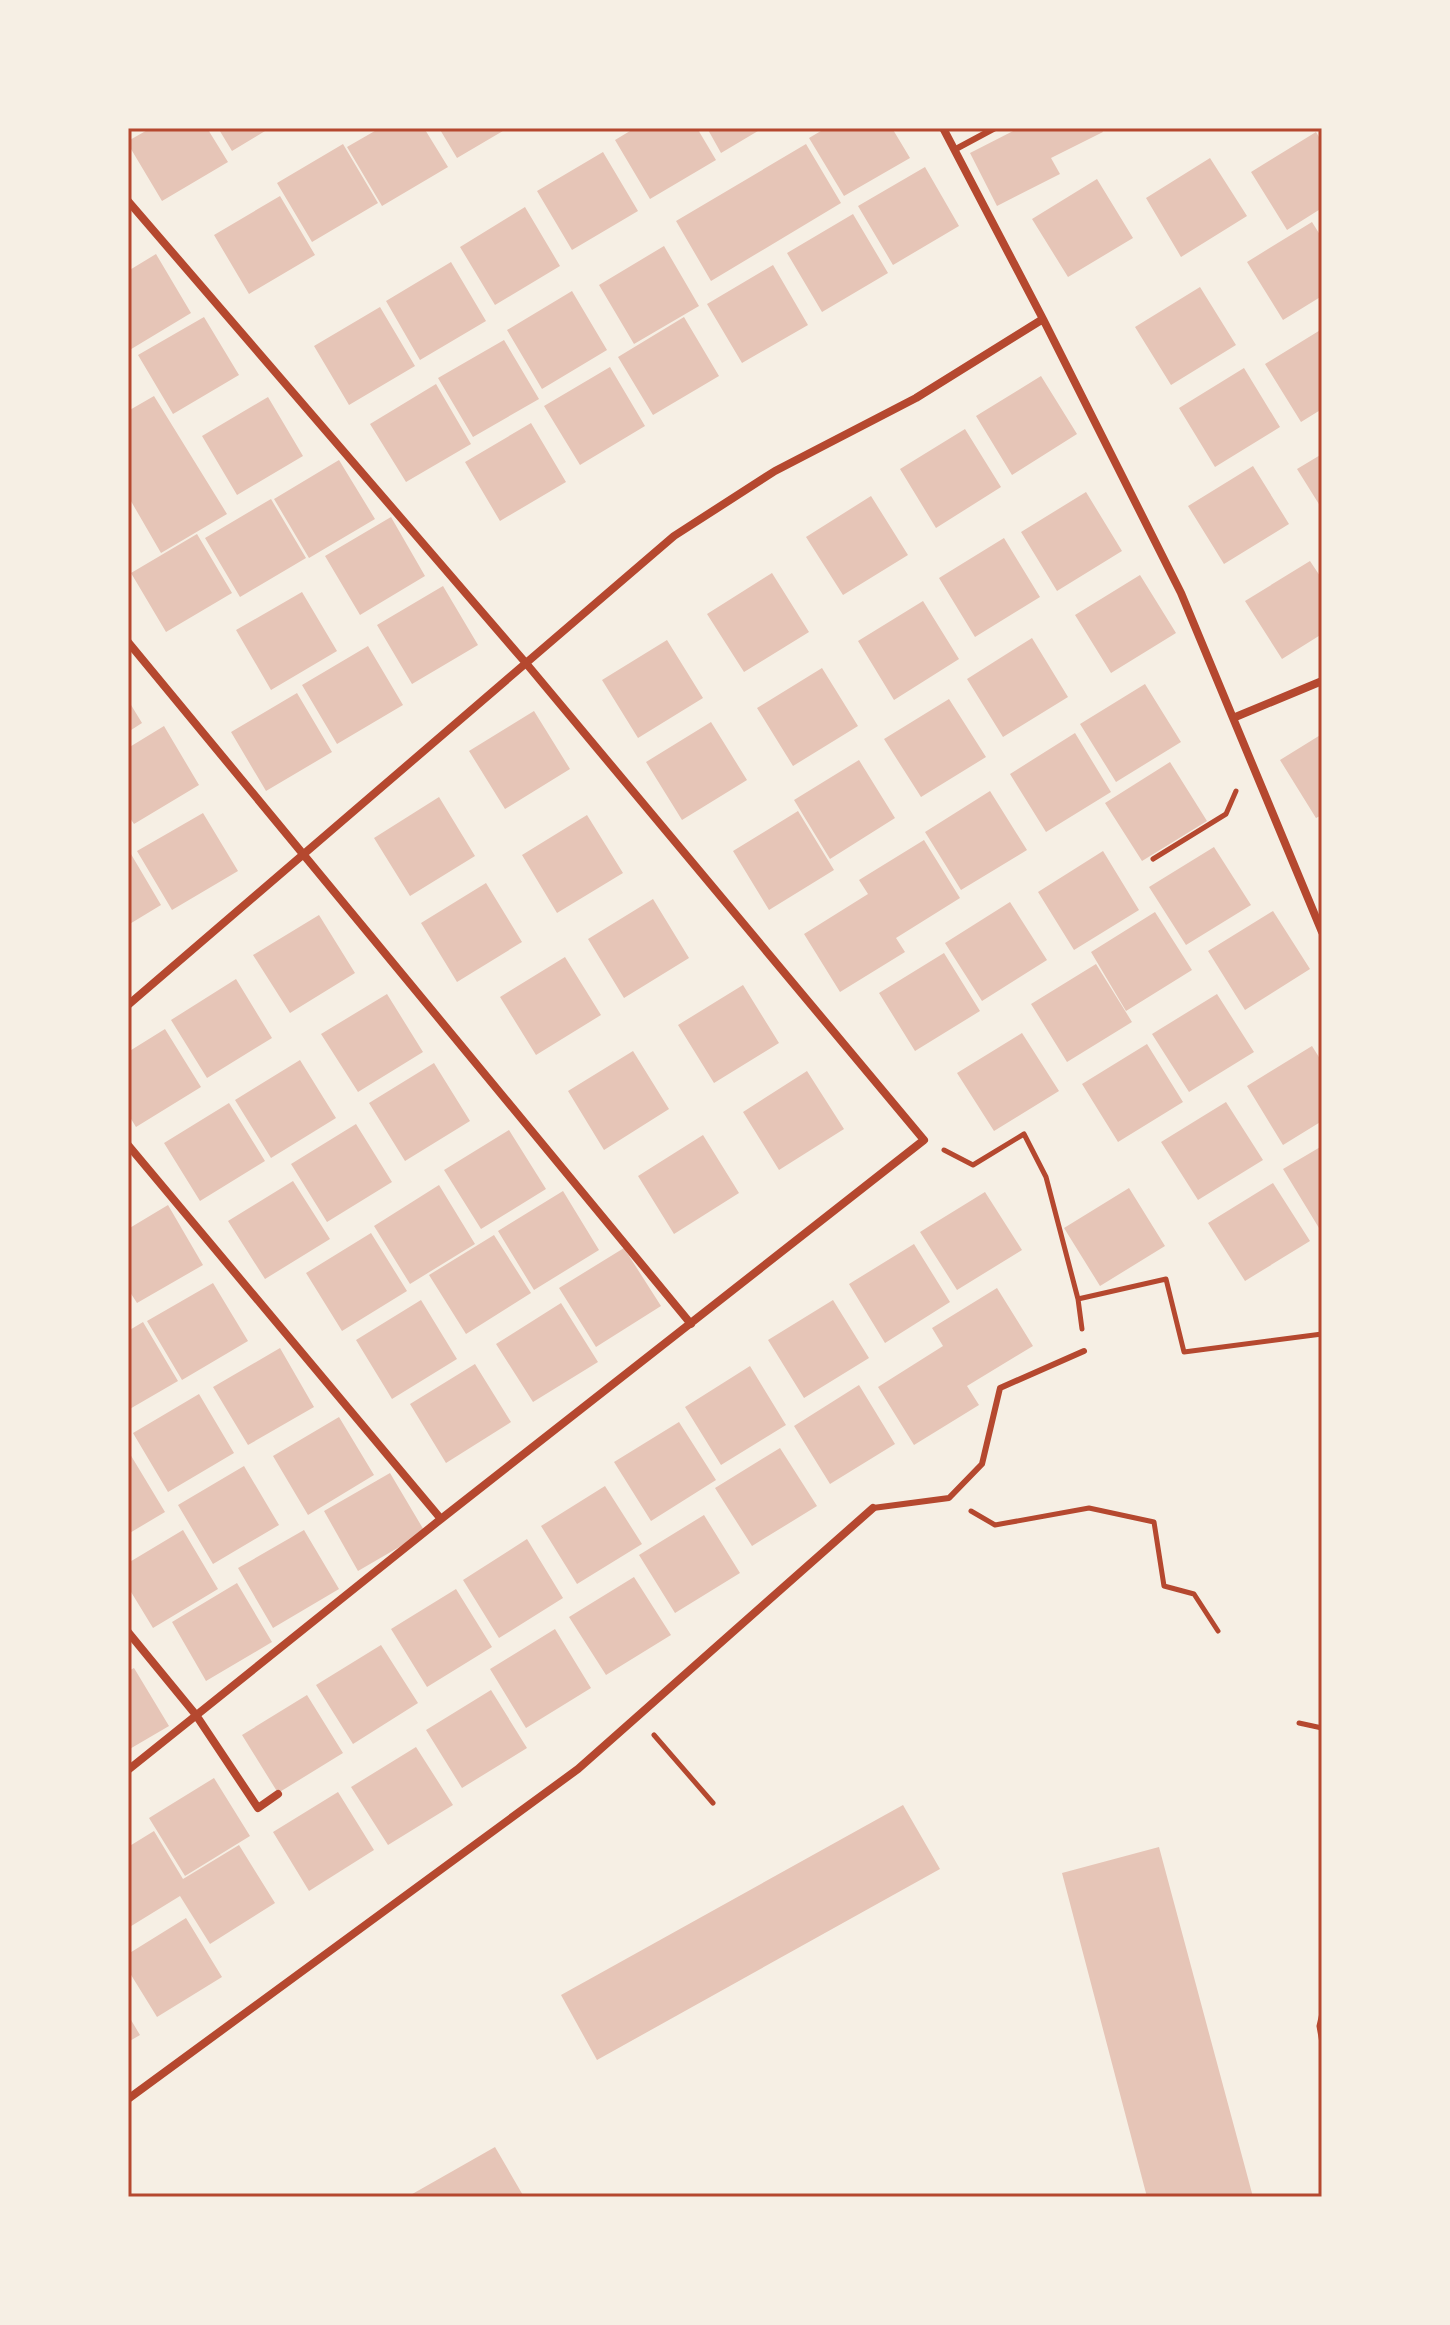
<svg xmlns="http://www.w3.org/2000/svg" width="1450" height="2325" viewBox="0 0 1450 2325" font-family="Inter,sans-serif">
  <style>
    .building { fill: #e6c5b7 }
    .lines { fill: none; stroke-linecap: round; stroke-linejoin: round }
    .path { stroke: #b5482f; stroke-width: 5 }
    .service { stroke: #b5482f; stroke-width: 6 }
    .minor { stroke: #b5482f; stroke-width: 8 }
    .neatline { fill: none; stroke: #b5482f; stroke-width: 3 }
  </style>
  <rect width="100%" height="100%" fill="#f6efe4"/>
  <path class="building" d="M151 128H207L228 162 162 201 128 144V141Z
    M218 128H270L232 151Z
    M380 128H424L448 167 382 206 347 147Z
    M439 128H508L457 158Z
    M635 128H697L716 160 650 199 615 140Z
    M707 128H763L721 153Z
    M826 128H892L910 158 844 196 809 138Z
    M1019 128H1101L1103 132 1051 158 1060 174 997 206 970 153Z
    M1316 132 1322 142V208L1287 230 1251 172Z
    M343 144 378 203 312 242 277 183Z
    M806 144 841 203 711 281 676 221Z
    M603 152 638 211 572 250 537 191Z
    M1210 158 1247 216 1181 257 1146 198Z
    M925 167 959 226 893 265 858 206Z
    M1097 179 1133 238 1068 277 1032 219Z
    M280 196 315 255 249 294 214 235Z
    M525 207 560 266 495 305 460 247Z
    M853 214 888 273 822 312 787 253Z
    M1312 222 1322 238V296L1283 320 1247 262Z
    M664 246 699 306 634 344 599 285Z
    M156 254 191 313 128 351V271Z
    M451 262 486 321 420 360 386 301Z
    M773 265 808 325 742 363 707 304Z
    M1200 287 1236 345 1171 385 1135 327Z
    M572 291 607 350 542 389 507 330Z
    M380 307 415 366 349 405 314 346Z
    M204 317 239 375 173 414 138 355Z
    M684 317 719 376 653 415 618 357Z
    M1322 329V409L1301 422 1265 364Z
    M504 340 539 399 473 437 438 378Z
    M610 367 645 426 580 465 544 406Z
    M1244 368 1280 427 1215 467 1179 408Z
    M1041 376 1077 434 1012 475 976 416Z
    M436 384 471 444 406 482 370 424Z
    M154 396 227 514 161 553 128 496V411Z
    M268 397 303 456 237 495 202 436Z
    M531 423 566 482 500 521 465 462Z
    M965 429 1001 487 936 528 900 469Z
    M1322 454V509L1297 469Z
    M339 460 375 519 309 558 274 499Z
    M1253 466 1289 524 1224 564 1188 506Z
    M1086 492 1122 551 1057 591 1021 532Z
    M871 496 908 555 843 595 806 537Z
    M271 499 306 558 240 597 205 538Z
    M391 517 425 576 360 615 325 556Z
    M197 534 232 593 166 632 131 573Z
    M1004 538 1040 597 975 637 939 578Z
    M1310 561 1322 579V634L1282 659 1245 601Z
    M772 573 809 632 744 672 707 614Z
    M1140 575 1176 633 1111 673 1075 615Z
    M443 586 478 645 412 684 377 625Z
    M302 592 337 651 271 690 236 630Z
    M923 601 959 659 894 700 858 641Z
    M1032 638 1068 697 1003 737 967 679Z
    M667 640 703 698 638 738 602 680Z
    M368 646 403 705 337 744 302 685Z
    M822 668 858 726 793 766 757 708Z
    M1145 684 1181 742 1116 782 1080 724Z
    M297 693 332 752 266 791 231 732Z
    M949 699 986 757 921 797 884 739Z
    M128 700 142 723 128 732Z
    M534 711 570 769 505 809 469 751Z
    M711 722 747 780 682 820 646 762Z
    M164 726 199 785 134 824 128 815V748Z
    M1075 733 1111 792 1046 832 1010 774Z
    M1322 734V815L1316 818 1280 760Z
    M859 760 895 818 830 859 794 800Z
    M1170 762 1207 821 1142 861 1105 803Z
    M990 791 1027 850 961 890 925 832Z
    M439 797 475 856 410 896 374 838Z
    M798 811 834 870 769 910 733 851Z
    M203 813 238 871 172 910 137 851Z
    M587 815 623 873 557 913 522 855Z
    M924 840 960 898 896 938 905 952 840 992 804 934 868 894 859 880Z
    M1214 847 1251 905 1186 945 1149 887Z
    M128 849 161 905 128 925Z
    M1103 851 1139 910 1074 950 1038 892Z
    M486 883 522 942 457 982 421 923Z
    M653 899 689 958 624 998 588 939Z
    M1010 902 1047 960 982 1001 945 943Z
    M1273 911 1310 969 1245 1010 1208 951Z
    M1155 912 1192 970 1126 1011 1091 952Z
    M319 915 355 973 290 1013 253 955Z
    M944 953 980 1011 915 1051 879 993Z
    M565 957 601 1015 536 1055 500 997Z
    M1096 964 1132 1022 1067 1062 1031 1004Z
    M236 979 272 1038 207 1078 171 1020Z
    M743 985 779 1043 714 1083 678 1025Z
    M387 994 423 1052 358 1092 321 1034Z
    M1217 994 1254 1052 1189 1092 1152 1034Z
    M165 1029 201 1087 136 1127 128 1114V1052Z
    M1022 1033 1059 1091 994 1131 957 1073Z
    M1147 1044 1183 1102 1118 1142 1082 1084Z
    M1312 1046 1322 1062V1121L1283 1145 1247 1086Z
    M633 1051 669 1109 604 1150 568 1091Z
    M300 1060 336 1118 271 1158 235 1100Z
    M434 1063 470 1121 405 1161 369 1103Z
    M807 1071 844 1129 779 1170 743 1112Z
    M1226 1102 1263 1160 1198 1200 1161 1142Z
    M229 1103 265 1161 200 1201 164 1143Z
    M356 1124 392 1182 327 1222 291 1164Z
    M509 1130 546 1189 481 1229 444 1170Z
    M703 1135 739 1193 674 1234 638 1176Z
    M1322 1146V1226L1319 1228 1283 1169Z
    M293 1181 330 1239 265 1279 228 1221Z
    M1273 1183 1310 1241 1245 1281 1208 1223Z
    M439 1185 475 1244 410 1284 374 1226Z
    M1129 1188 1165 1246 1100 1286 1064 1228Z
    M563 1191 599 1250 534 1290 498 1231Z
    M985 1192 1022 1250 957 1290 920 1232Z
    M168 1205 203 1265 137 1303 128 1289V1229Z
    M371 1233 407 1291 342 1331 306 1273Z
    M494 1235 531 1293 466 1334 429 1275Z
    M914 1244 950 1302 885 1343 849 1284Z
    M624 1248 661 1306 596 1347 559 1288Z
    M213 1283 248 1341 182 1380 147 1321Z
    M997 1288 1033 1346 967 1386 979 1405 914 1445 878 1387 943 1346 932 1328Z
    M421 1300 457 1359 392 1399 356 1340Z
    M833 1300 869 1358 804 1398 768 1340Z
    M561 1303 598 1362 533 1402 496 1344Z
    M143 1322 178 1381 128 1410V1331Z
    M280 1348 314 1407 248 1445 213 1387Z
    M475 1364 511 1422 446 1463 410 1404Z
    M750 1366 786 1425 721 1465 685 1407Z
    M859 1385 895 1444 830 1484 794 1426Z
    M199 1394 234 1453 168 1492 133 1433Z
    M339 1417 374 1475 308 1515 273 1456Z
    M679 1422 716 1480 651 1521 614 1462Z
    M780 1448 817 1506 752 1546 715 1488Z
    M130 1454 165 1512 128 1534V1455Z
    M244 1466 279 1525 213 1564 178 1505Z
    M390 1473 425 1532 358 1571 324 1511Z
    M605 1486 642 1544 577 1584 541 1526Z
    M704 1515 740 1573 675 1613 639 1555Z
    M183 1530 218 1589 153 1628 128 1587V1563Z
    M304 1530 339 1589 273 1628 238 1568Z
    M527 1539 563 1598 499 1638 463 1580Z
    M634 1577 671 1635 606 1675 569 1617Z
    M237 1583 272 1642 206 1681 172 1622Z
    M456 1589 492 1647 427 1687 391 1629Z
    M555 1629 591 1688 526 1728 490 1669Z
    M381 1645 418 1703 353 1744 316 1685Z
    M134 1668 169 1726 128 1750V1671Z
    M491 1690 527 1748 462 1788 426 1730Z
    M307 1695 343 1753 278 1793 242 1735Z
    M416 1747 453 1805 388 1845 351 1787Z
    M214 1778 250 1836 185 1876 149 1818Z
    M338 1792 374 1850 309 1891 273 1832Z
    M903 1805 940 1869 597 2060 561 1995Z
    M154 1831 183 1879 239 1845 275 1903 210 1944 180 1896 128 1928V1847Z
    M1159 1847 1210 2037 1253 2197H1147L1062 1873Z
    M186 1918 222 1977 157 2017 128 1970V1954Z
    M128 2015 140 2035 128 2042Z
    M495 2147 524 2197H407Z"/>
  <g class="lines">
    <path class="path" d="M1153 859 1226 814 1236 791
      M944 1150 973 1165 1024 1134 1046 1177 1078 1299
      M1082 1329 1078 1299 1166 1279 1184 1352 1322 1334
      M971 1511 995 1525 1089 1508 1154 1522 1164 1586 1194 1594 1218 1631
      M1299 1723 1322 1728
      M654 1735 713 1803
      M1322 2013 1319 2026 1322 2043"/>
    <path class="service" d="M954 150 995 128
      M873 1508 949 1498 982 1464 1000 1388 1084 1351"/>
    <path class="minor" d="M943 128 1043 319 1181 593 1322 932
      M128 201 525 662 924 1140 441 1519 128 1770
      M128 642 691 1324
      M1233 718 1322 681
      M128 1005 674 536 775 471 916 398 1043 319
      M128 1145 441 1519
      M128 1632 196 1715 258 1808 278 1794
      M128 2099 578 1769 873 1508"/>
  </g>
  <rect width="1450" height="2325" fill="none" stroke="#f6efe4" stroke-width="260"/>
  <rect x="130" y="130" width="1190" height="2065" class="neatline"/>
</svg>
